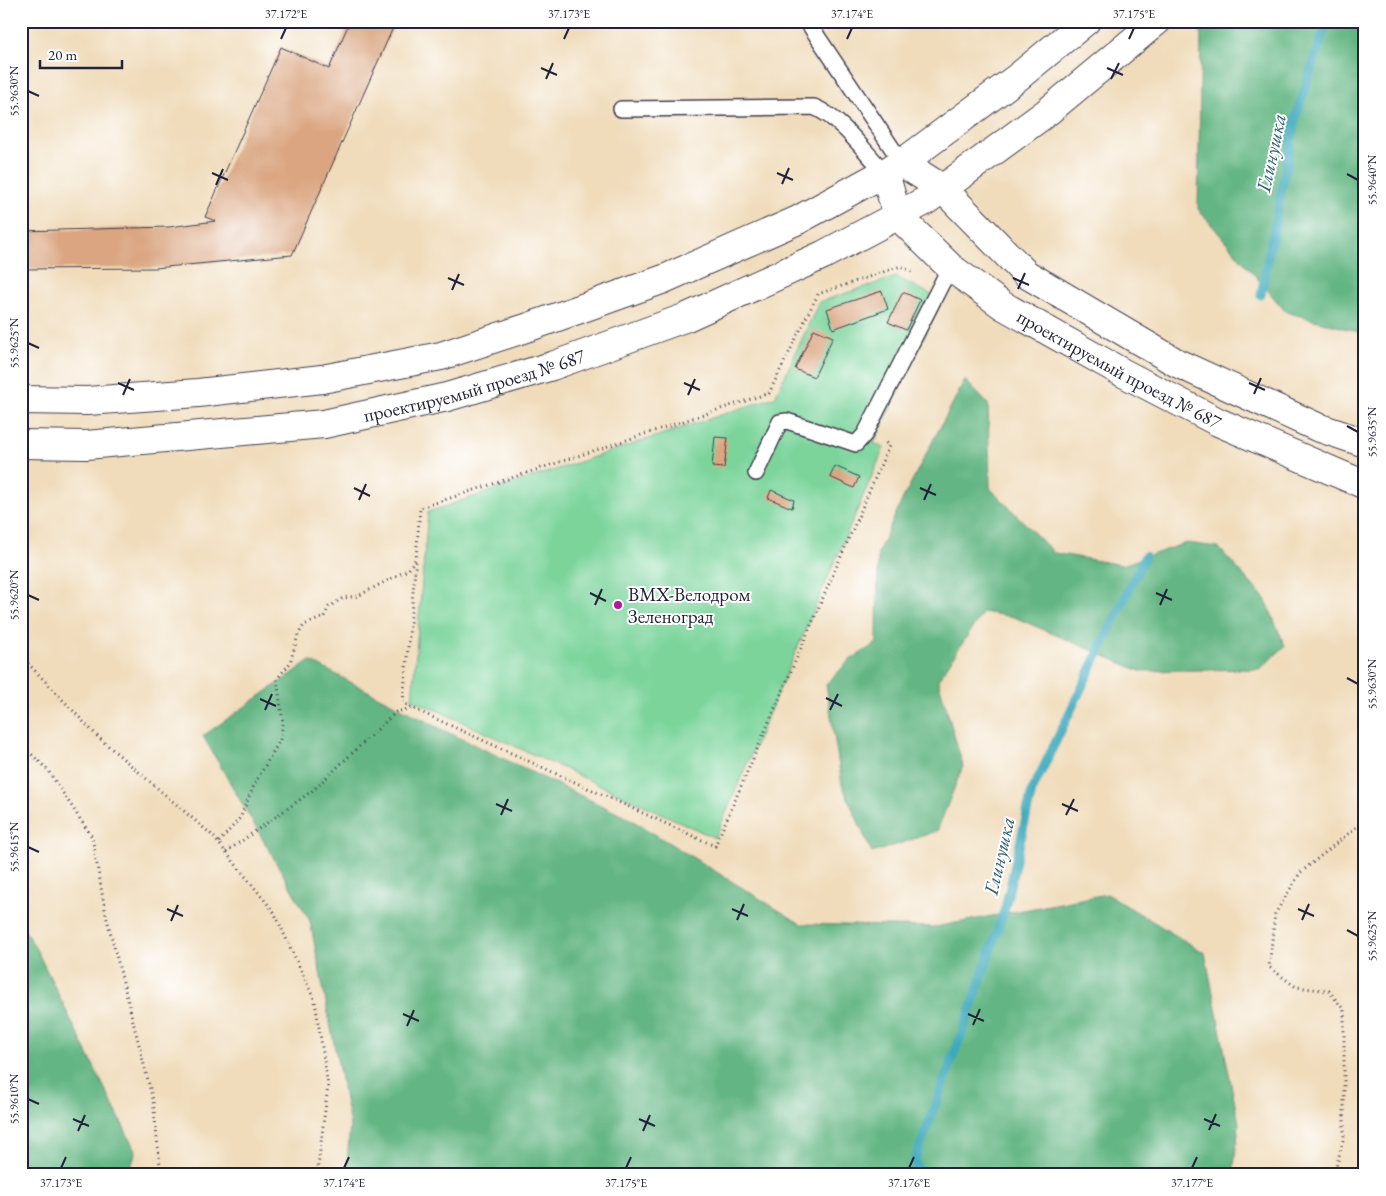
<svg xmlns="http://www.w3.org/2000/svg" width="1386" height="1196" viewBox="0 0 1386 1196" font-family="'EB Garamond',serif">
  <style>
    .green { fill: #7bd49b; stroke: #4e7b6b }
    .forest { fill: #64b683; stroke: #436c5f }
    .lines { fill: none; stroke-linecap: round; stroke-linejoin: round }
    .stream { stroke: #3da9bc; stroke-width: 9 }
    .building { fill: #daa580 }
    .lane-casing { stroke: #413e4e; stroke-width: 18 }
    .street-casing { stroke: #413e4e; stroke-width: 30 }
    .path { stroke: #413e4e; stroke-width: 3; stroke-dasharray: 1 4; stroke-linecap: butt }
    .lane { stroke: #fff; stroke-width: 15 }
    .street { stroke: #fff; stroke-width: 28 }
    .ticks { fill: none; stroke: #22223b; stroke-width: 2 }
    .poi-dot { fill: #b5179e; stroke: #fff; stroke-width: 2 }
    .labels { text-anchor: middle; stroke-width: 4; stroke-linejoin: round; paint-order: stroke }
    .street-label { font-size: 19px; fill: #22223b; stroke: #fff }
    .poi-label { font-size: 19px; fill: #22223b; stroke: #fff; text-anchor: start }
    .water-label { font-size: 20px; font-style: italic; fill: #2e5f75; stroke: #fff }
    .neatline { fill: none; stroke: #22223b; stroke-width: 2 }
    .ticks-label { font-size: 12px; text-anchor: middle; fill: #22223b }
  </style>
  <rect width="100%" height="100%" fill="#fff"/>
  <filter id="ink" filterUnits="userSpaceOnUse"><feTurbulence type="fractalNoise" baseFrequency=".02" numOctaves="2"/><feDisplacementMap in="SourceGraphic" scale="10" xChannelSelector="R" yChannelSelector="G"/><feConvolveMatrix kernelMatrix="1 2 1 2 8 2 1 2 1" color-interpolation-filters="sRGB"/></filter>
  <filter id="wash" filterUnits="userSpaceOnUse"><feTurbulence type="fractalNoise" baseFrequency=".0096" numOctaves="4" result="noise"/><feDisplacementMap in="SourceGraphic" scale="20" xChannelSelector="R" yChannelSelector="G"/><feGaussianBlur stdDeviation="1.12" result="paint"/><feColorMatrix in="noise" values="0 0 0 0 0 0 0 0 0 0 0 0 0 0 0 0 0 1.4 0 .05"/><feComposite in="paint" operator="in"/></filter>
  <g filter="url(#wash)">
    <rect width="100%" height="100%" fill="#f0dcbb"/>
    <path class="green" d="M896 277 942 300 874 443 884 448 715 838 412 699 428 512 775 397 819 302Z"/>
    <path class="forest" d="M1205 21H1365V334L1286 312 1198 209 1201 31Z
      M965 380 988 404 990 488 1054 553 1122 565 1186 543 1218 547 1265 599 1285 646 1260 669 1140 671 1014 617 983 612 938 680 963 766 937 831 872 853 842 785 826 684 850 660 877 643 878 553 903 498Z
      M310 661 441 729 630 819 801 924 935 927 1107 894 1205 953 1239 1124 1233 1175H346L350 1125 310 921 203 736Z
      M21 924 37 951 136 1152 127 1175H21Z"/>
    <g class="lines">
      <path class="stream" d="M1261 295 1296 116 1327 21
        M918 1175 915 1160 973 1003 1005 908 1032 791 1145 556"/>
    </g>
    <g id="blocks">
      <path class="building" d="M350 21H396L292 255 155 268 21 269V231L169 227 216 221 205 217 281 47 329 69Z
        M882 291 888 309 833 329 827 309Z
        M903 292 920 300 906 330 888 322Z
        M814 329 833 337 814 377 795 369Z
        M715 437 728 438 724 468 712 467Z
        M835 466 859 477 854 488 830 477Z
        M771 490 794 500 792 508 768 498Z"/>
    </g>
  </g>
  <g filter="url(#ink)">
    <use href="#blocks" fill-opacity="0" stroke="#413e4e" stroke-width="1"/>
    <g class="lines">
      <defs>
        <path id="lane" d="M807 21 902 163
          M621 109 814 107C842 119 864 151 885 173
          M756 473 780 422 787 421 856 444 865 434 950 267"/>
        <g id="street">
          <path d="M902 163 942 188 1026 274 1177 363 1317 427 1365 443"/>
          <path id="s1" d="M885 173 897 215 950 267 1002 305 1125 374 1218 422 1365 485"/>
          <path d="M21 400 87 401 198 393 322 379 441 356 532 326 664 279 798 220 902 163 1018 77 1086 21"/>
          <path id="s2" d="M21 444 86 445 324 424 447 397 552 366 687 317 823 255 927 200 1046 113 1157 21"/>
        </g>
      </defs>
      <use href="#lane" class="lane-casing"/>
      <use href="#street" class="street-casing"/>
      <path class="path" d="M21 656 99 738 212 835 274 912 315 1001 328 1086 317 1175
        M411 708 403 702 416 559
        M21 744 47 769 92 837 106 915 153 1100 161 1175
        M219 842 240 818 255 783 280 740 283 723 277 679 290 663 298 635 304 625 324 617 329 607 343 598 358 596 409 569 416 558 420 508 769 393 818 294 901 266 914 273
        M226 852 312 791 396 712 412 708 715 846 889 446 885 442
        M1334 1175 1344 1137V1010L1329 991 1296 987 1269 967 1275 914 1300 873 1365 820"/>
      <use href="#lane" class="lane"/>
      <use href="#street" class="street"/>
    </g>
  </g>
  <path class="ticks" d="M281 39 286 28M564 39 569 28M847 39 852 28M1129 39 1134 28M541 68 557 75M1107 68 1123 75M546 79 553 63M1111 79 1119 63M28 91 39 96M212 173 228 180M777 173 793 180M1347 174 1358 180M782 184 789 168M216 185 223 169M448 278 464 285M1013 278 1029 285M1018 289 1025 273M452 290 459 274M28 343 39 348M118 383 134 390M684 383 700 390M1249 383 1265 390M1254 394 1261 378M123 395 130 379M688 395 695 379M1347 426 1358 432M354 488 370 496M920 488 936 495M359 500 366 484M924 500 931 484M590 593 606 601M1156 593 1172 600M28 595 39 600M595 605 602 589M1160 605 1167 589M1347 678 1358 684M826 698 842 706M260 699 276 706M265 710 272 694M830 710 838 694M496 804 512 811M1062 804 1078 811M501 815 508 799M1066 815 1074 799M28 847 39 852M167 909 183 916M732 909 748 916M1298 909 1314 916M737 920 744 904M1302 920 1309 904M171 921 178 905M1347 930 1358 936M403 1014 419 1021M968 1014 984 1021M973 1025 980 1009M407 1026 414 1010M28 1099 39 1104M73 1119 89 1126M639 1119 655 1126M1204 1119 1220 1126M1209 1130 1216 1114M78 1131 85 1115M643 1131 650 1115M61 1168 66 1157M344 1168 349 1157M626 1168 631 1157M909 1168 914 1157M1192 1168 1197 1157"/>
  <circle class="poi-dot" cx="618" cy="605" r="5"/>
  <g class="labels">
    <g class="street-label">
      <text dy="7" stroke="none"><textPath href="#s1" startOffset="316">проектируемый проезд № 687</textPath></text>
      <text dy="7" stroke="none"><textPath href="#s2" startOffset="459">проектируемый проезд № 687</textPath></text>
    </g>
    <g class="poi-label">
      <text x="628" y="601">BMX-Велодром<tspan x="628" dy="22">Зеленоград</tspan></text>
    </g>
    <g class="water-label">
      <text transform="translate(1271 153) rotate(-78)" y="7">Глинушка</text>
      <text transform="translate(999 856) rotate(-77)" y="7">Глинушка</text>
    </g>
  </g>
  <rect width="1386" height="1196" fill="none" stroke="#fff" stroke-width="55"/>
  <path d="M40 60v8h82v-8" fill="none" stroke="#22223b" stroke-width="2.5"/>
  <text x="48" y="60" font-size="15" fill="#22223b" stroke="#ffffff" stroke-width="4" paint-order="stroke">20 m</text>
  <rect x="28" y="28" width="1330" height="1140" class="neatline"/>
  <g class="ticks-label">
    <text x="286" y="18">37.172°E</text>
    <text x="569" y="18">37.173°E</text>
    <text x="852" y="18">37.174°E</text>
    <text x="1134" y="18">37.175°E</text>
    <text transform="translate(14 91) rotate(-90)" y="4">55.9630°N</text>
    <text transform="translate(1372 180) rotate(-90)" y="4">55.9640°N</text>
    <text transform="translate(14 343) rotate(-90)" y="4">55.9625°N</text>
    <text transform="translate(1372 432) rotate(-90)" y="4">55.9635°N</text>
    <text transform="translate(14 595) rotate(-90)" y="4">55.9620°N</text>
    <text transform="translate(1372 684) rotate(-90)" y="4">55.9630°N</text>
    <text transform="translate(14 847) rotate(-90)" y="4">55.9615°N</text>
    <text transform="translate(1372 936) rotate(-90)" y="4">55.9625°N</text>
    <text transform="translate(14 1099) rotate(-90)" y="4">55.9610°N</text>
    <text x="61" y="1187">37.173°E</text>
    <text x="344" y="1187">37.174°E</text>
    <text x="626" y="1187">37.175°E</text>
    <text x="909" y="1187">37.176°E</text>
    <text x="1192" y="1187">37.177°E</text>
  </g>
</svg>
